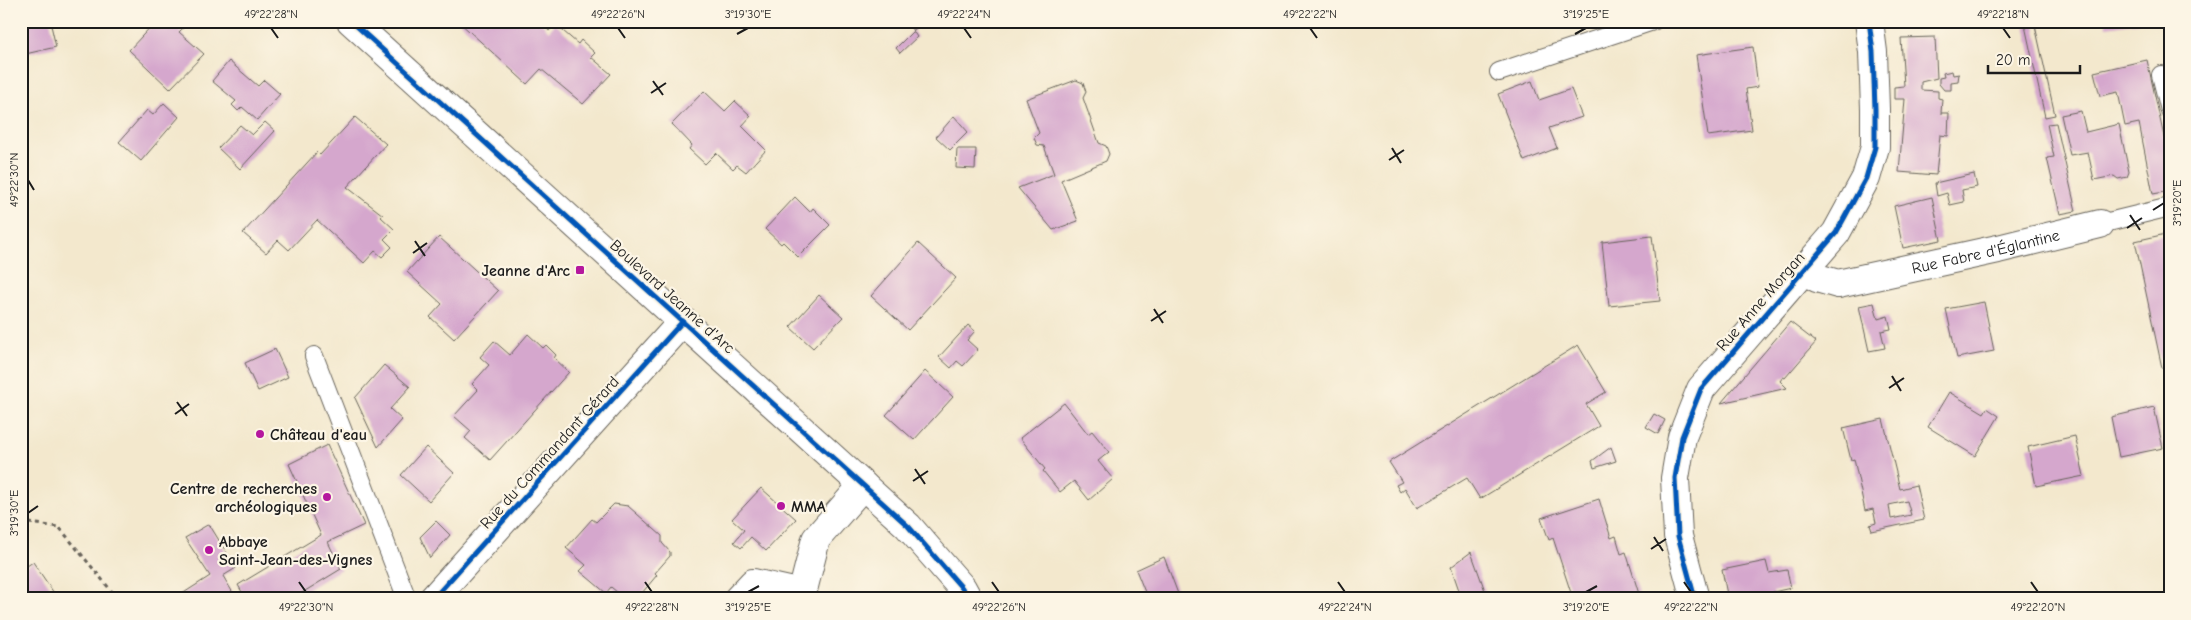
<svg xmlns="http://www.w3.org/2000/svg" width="2191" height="620" viewBox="0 0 2191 620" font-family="'Comic Neue',sans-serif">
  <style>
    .building { fill: #d5a7cd; fill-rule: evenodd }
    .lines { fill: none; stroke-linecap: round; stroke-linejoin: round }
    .service-casing { stroke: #67635a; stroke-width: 20 }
    .minor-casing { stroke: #67635a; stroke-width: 30 }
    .tertiary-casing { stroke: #67635a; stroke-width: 30 }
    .path { stroke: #67635a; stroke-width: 3; stroke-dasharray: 4 4; stroke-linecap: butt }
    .service { stroke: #fff; stroke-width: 18 }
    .minor { stroke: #fff; stroke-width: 28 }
    .tertiary { stroke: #fff; stroke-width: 28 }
    .cycleway-casing { stroke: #fcf5e5; stroke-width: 8 }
    .cycleway { stroke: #0057b8; stroke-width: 5 }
    .ticks { fill: none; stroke: #1c1c1c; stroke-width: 2 }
    .poi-dot { fill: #b5179e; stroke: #fcf5e5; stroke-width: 2 }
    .labels { text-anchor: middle; stroke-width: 4.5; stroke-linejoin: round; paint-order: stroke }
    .street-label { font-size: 16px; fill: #1c1c1c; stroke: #fcf5e5 }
    .poi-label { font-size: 16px; font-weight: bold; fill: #1c1c1c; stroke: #fcf5e5; text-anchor: start }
    .neatline { fill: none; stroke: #1c1c1c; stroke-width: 2 }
    .ticks-label { font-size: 12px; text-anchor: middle; fill: #1c1c1c }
  </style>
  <rect width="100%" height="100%" fill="#fcf5e5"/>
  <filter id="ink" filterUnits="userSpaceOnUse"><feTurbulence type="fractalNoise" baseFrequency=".02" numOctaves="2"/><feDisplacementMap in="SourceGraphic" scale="10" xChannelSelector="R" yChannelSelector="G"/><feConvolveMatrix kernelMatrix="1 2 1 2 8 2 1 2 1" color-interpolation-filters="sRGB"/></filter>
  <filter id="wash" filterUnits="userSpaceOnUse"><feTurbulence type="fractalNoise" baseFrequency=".0096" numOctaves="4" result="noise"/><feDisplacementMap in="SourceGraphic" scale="20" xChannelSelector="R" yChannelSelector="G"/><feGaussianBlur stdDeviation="1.12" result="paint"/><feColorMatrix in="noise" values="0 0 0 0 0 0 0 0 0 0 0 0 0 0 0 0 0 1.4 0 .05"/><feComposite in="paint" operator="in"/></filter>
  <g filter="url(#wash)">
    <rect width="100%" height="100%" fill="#f3e8cd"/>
    <g id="blocks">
      <path class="building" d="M21 21H50L56 47 21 55Z
        M156 21H179L185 26 179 32 204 54 170 89 129 50Z
        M458 21H539L549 31 555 24 578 44 581 40 595 53 591 57 611 74 583 104 541 69 527 84Z
        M907 21H924L913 31Z
        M1918 21H1951V22L1920 29Z
        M2024 21H2034L2055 115 2045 117Z
        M2106 21H2138L2139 22 2107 27Z
        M913 31 917 37 900 53 896 48Z
        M1935 37 1937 78 1921 82V90L1938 91V98L1942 99 1941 113H1949L1948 136 1940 135 1936 175 1899 172 1905 99H1894V87L1904 86 1901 38Z
        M1753 47 1758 87 1746 89 1752 130 1708 136 1696 55Z
        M2147 60 2170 164V191L2153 194 2139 123 2125 126 2118 92 2100 96 2094 72Z
        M229 61 258 86 264 80 280 94 257 120 242 107 238 111 232 105 236 101 212 81Z
        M1952 71 1953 75 1959 74 1958 81 1951 82V90H1944L1939 84V78L1944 77 1943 73Z
        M1076 80 1083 83 1086 92 1083 98 1099 143 1106 146 1109 154 1106 161 1061 180 1078 221 1053 230 1018 188 1054 174 1044 146 1037 145 1034 138 1039 133 1026 99Z
        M1532 81 1539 100 1571 89 1582 117 1549 128 1557 148 1524 161 1498 94Z
        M704 91 725 111 735 101 751 116 742 126 766 150 746 172 737 165 733 169 716 153 705 164 689 149 692 145 672 124Z
        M164 103 179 117 141 161 119 142 147 110 153 115Z
        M2081 111 2086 132 2119 124 2129 172 2127 177 2118 179 2114 176 2094 180 2088 152 2070 155 2061 115Z
        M954 116 968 132 950 150 936 137Z
        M355 117 386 144 347 187 383 215 381 217 394 229 384 239 392 247 382 257 375 251 364 263 317 220 289 250 278 240 266 253 243 233 317 152 320 155Z
        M265 122 275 131 240 169 218 148 240 125 252 135Z
        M2056 123 2076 211 2060 214 2047 158 2054 157 2047 124Z
        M957 149H976L975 169 956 168Z
        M1974 174 1977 187 1962 190 1964 202 1950 205 1947 193 1937 196 1935 183Z
        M795 197 810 212 813 208 830 225 798 257 783 242 781 244 765 229Z
        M1932 197 1941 240 1903 248 1894 206Z
        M2170 233V367L2162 368 2135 241Z
        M1652 236 1660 301 1609 306 1602 242Z
        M439 237 498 291 454 339 430 317 442 304 407 272Z
        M918 243 956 278 908 330 871 296Z
        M819 295 843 317 813 348 790 327Z
        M1984 302 1994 351 1957 358 1946 309Z
        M1874 303 1878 319 1888 316 1891 329 1881 331 1885 348 1869 351 1859 306Z
        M1790 322 1816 342 1785 378 1783 377 1780 381 1787 388 1721 403Z
        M968 325 975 331 967 340 978 350 963 366 957 361 951 368 939 357Z
        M528 334 543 348 546 345 556 355 554 358 569 372 490 460 465 438 471 431 454 416 478 390 472 384 489 365 480 357 494 341 510 355Z
        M1578 345 1606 392 1586 404 1599 426 1480 499 1467 478 1417 508 1405 488 1400 492 1396 485 1402 482 1389 462Z
        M275 349 288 377 258 391 245 363Z
        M384 365 410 387 390 409 402 420 378 447 355 398Z
        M925 371 953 397 914 440 886 415Z
        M1949 392 1984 413 1987 408 1999 416 1975 456 1928 427Z
        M1064 403 1088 434 1092 431 1109 452 1098 461 1113 479 1089 500 1074 481 1060 492 1043 471 1045 469 1020 438Z
        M2154 407 2163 448 2119 457 2111 417Z
        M1654 414 1665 420 1658 434 1646 427Z
        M1883 419 1900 489 1916 485 1924 520 1872 531 1870 525 1876 523 1873 509 1865 511 1854 459 1851 460 1843 428ZM1907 501 1911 515 1891 519 1889 505Z
        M2075 436 2084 476 2036 486 2028 447Z
        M327 445 364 525 328 542 341 569 292 599H246L238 585 321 535 289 464Z
        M426 447 454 473 429 501 401 475Z
        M1611 447 1616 461 1594 468 1592 461Z
        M761 488 796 519 766 551 751 537 741 548 734 542 744 530 732 519Z
        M1599 499 1611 538 1616 536 1621 554 1626 552 1639 594 1635 595 1636 599H1573L1553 538 1549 540 1541 518Z
        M614 504 628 506 662 536V543L670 552V556L655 573 657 575 637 599H625L611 587 606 593 580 571 586 565 566 548 592 519 596 522Z
        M436 521 450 535 430 558 420 537Z
        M209 524 236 568 223 576 233 593 223 599H180L179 596 210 576 185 538Z
        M1471 552 1488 599H1462L1451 567Z
        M1164 557 1180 599H1141L1147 597 1136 570Z
        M1766 561 1769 573 1787 570 1791 588 1773 592 1775 599H1728L1722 570Z
        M33 562 58 599H21V570Z"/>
    </g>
  </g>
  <g filter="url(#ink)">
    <use href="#blocks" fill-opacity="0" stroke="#67635a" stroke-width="1"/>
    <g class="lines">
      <defs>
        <path id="service" d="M1499 72 1653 21
          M2161 75 2170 110
          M2100 224 2170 207
          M314 356 407 599"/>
        <g id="minor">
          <path id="s1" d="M1802 270 1817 278 1838 284 1998 249 2100 224"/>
          <path d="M433 599 683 321"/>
          <path d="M738 599 753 583 802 594 816 539 863 485"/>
          <path d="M1695 599 1678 536 1675 478 1682 437 1701 389 1836 233 1866 178 1875 147V109L1873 52 1869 21"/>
        </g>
        <path id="tertiary" d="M351 21 908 526 962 588 968 599"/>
      </defs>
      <use href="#service" class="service-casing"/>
      <use href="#minor" class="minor-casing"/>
      <use href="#tertiary" class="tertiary-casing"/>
      <path class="path" d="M21 522 59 527 118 599"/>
      <use href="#service" class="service"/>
      <use href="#minor" class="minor"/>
      <use href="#tertiary" class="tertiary"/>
      <defs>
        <path id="cycleway" d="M351 21 908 526 962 588 968 599
          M433 599 683 321
          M1695 599 1678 536 1675 478 1682 437 1701 389 1836 233 1866 178 1875 147V109L1873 52 1869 21"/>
      </defs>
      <use href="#cycleway" class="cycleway-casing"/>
      <use href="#cycleway" class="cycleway"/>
    </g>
  </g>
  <path class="ticks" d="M271 28 278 38M618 28 625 38M964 28 971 38M1310 28 1317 38M2003 28 2010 38M737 34 748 28M1575 34 1586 28M653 81 663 95M651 93 666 83M1392 148 1401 163M1389 160 1404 150M28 180 34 190M2153 210 2164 203M2130 215 2140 230M2127 228 2142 218M415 241 425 256M413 253 427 243M1154 309 1163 323M1151 321 1166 311M1892 376 1901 391M1889 388 1904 378M177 402 187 416M175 414 189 404M915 469 925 484M913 481 928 471M28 513 38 506M1654 537 1663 551M1651 549 1666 539M299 582 306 592M645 582 652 592M992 582 999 592M1338 582 1345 592M1684 582 1691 592M2031 582 2038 592M748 592 759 586M1586 592 1597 586"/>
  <g class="poi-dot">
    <rect x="575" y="265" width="10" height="10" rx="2.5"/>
    <circle cx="260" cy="434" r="5"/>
    <circle cx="327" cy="497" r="5"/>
    <circle cx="781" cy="506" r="5"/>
    <circle cx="209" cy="550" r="5"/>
  </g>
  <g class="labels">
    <g class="street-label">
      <text dy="6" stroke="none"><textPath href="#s1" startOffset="190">Rue Fabre d'Églantine</textPath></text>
      <text transform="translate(673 296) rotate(42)" y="6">Boulevard Jeanne d'Arc</text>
      <text transform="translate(1760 301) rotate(-49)" y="6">Rue Anne Morgan</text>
      <text transform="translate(549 452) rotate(-48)" y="6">Rue du Commandant Gérard</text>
    </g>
    <g class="poi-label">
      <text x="570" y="276" text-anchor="end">Jeanne d'Arc</text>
      <text x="270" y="440">Château d'eau</text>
      <text x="317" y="494" text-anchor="end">Centre de recherches<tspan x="317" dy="18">archéologiques</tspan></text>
      <text x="791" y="512">MMA</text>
      <text x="219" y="547">Abbaye<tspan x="219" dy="18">Saint-Jean-des-Vignes</tspan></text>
    </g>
  </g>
  <rect width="2191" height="620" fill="none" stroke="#fcf5e5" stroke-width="55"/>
  <path d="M1988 65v8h92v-8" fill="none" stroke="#1c1c1c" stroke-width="2.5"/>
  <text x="1996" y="65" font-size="15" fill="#1c1c1c" stroke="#fcf5e5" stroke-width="4" paint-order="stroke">20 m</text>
  <rect x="28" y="28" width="2136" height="564" class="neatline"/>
  <g class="ticks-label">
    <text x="271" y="18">49°22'28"N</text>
    <text x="618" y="18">49°22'26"N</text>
    <text x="748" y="18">3°19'30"E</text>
    <text x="964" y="18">49°22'24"N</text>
    <text x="1310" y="18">49°22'22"N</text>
    <text x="1586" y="18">3°19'25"E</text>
    <text x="2003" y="18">49°22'18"N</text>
    <text transform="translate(14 180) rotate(-90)" y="4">49°22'30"N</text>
    <text transform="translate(2177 203) rotate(-90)" y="4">3°19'20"E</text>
    <text transform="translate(14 513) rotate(-90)" y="4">3°19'30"E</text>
    <text x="306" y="611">49°22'30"N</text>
    <text x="652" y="611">49°22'28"N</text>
    <text x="748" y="611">3°19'25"E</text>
    <text x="999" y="611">49°22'26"N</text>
    <text x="1345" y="611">49°22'24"N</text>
    <text x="1586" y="611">3°19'20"E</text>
    <text x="1691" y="611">49°22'22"N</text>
    <text x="2038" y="611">49°22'20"N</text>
  </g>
</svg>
